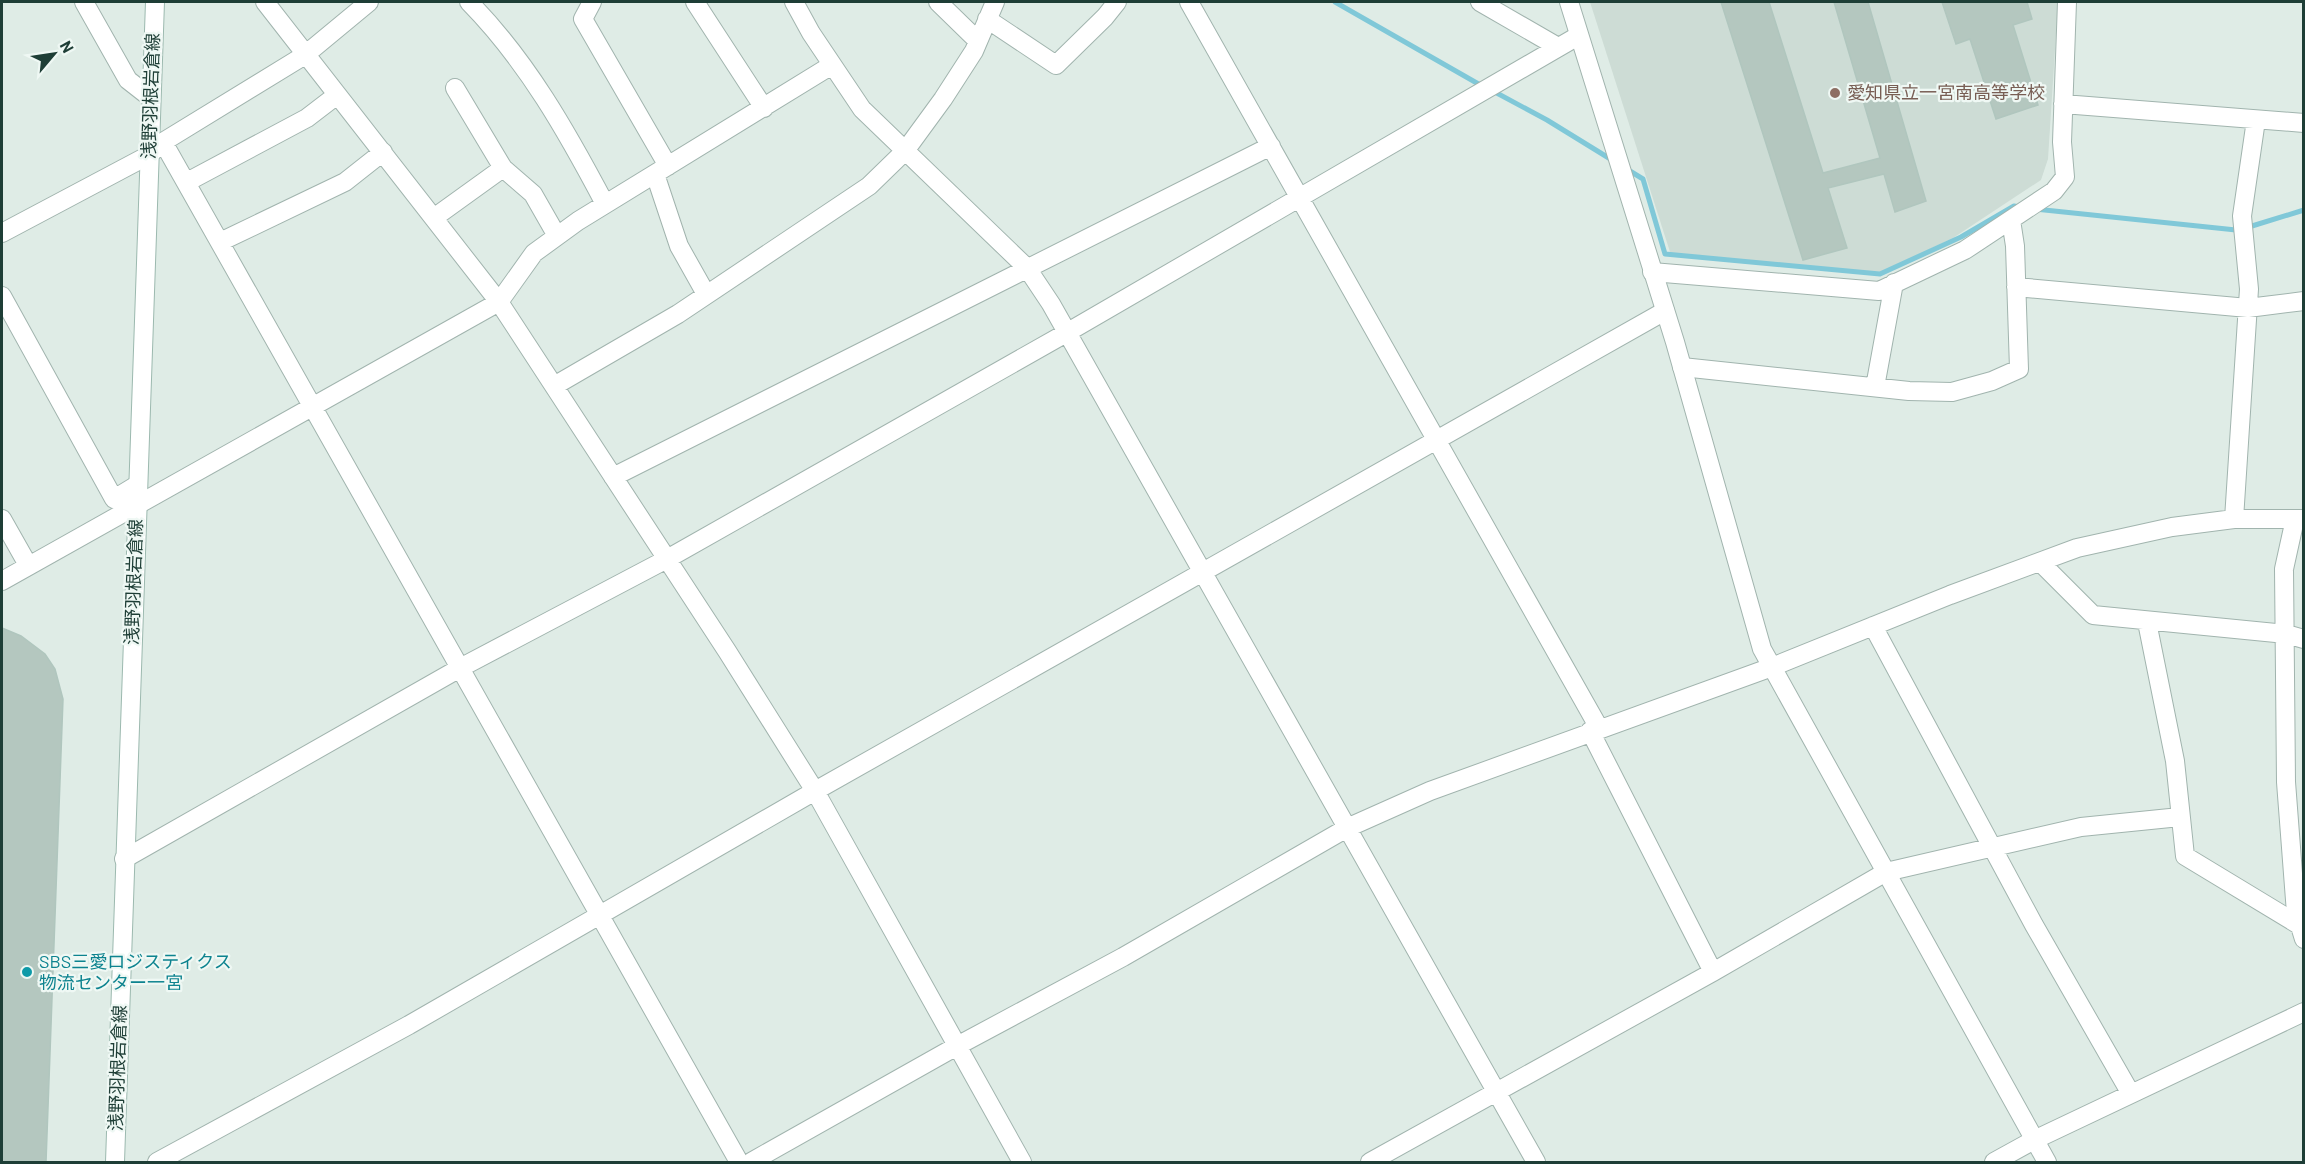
<svg xmlns="http://www.w3.org/2000/svg" width="2305" height="1164" viewBox="0 0 2305 1164" font-family="Barlow,'Noto Sans JP',sans-serif">
  <style>
    .built { fill: #cddcd5 }
    .lines { fill: none; stroke-linecap: round; stroke-linejoin: round }
    .stream { stroke: #80c8d8; stroke-width: 5 }
    .building { fill: #b4c7bf; stroke: #b0c6be; stroke-width: 1.5 }
    .minor-casing { stroke: #a1b4ae; stroke-width: 20 }
    .tertiary-casing { stroke: #a1b4ae; stroke-width: 20 }
    .secondary-casing { stroke: #9cb9af; stroke-width: 20 }
    .minor { stroke: #fff; stroke-width: 18 }
    .tertiary { stroke: #fff; stroke-width: 18 }
    .secondary { stroke: #fff; stroke-width: 18 }
    .education-dot { fill: #8d6e63; stroke: #eff8f4; stroke-width: 2 }
    .culture-dot { fill: #0f9aa8; stroke: #eff8f4; stroke-width: 2 }
    .labels { text-anchor: middle; stroke-width: 4.5; stroke-linejoin: round; paint-order: stroke }
    .education-label { font-size: 18px; fill: #785e54; stroke: #eff8f4; text-anchor: start }
    .street-label { font-size: 18px; fill: #1e3e36; stroke: #eff8f4 }
    .culture-label { font-size: 18px; fill: #0d838f; stroke: #eff8f4; text-anchor: start }
  </style>
  <rect width="100%" height="100%" fill="#dfece6"/>
  <path class="built" d="M1590 2H2058L2048 159 2041 180 1953 238 1881 272 1671 255Z"/>
  <g class="lines">
    <path class="stream" d="M1335 2 1482 86
      M1493 91 1547 120 1612 160
      M1625 168 1643 179 1665 254 1880 274 1961 237 2014 206 2020 207
      M2035 209 2236 230
      M2252 226 2304 210"/>
  </g>
  <path class="building" d="M1721 2H1769L1823 173 1880 158 1834 2H1868L1926 201 1895 212 1884 174 1828 188 1847 248 1803 260Z
    M1942 2H2027L2032 19 2013 25 2038 105 1996 119 1970 39 1956 44Z
    M2 628 21 636 45 654 55 669 63 699 46 1162H2Z"/>
  <g class="lines">
    <defs>
      <path id="minor" d="M84 2 128 80 151 98
        M265 2 499 302 727 651 815 791 1022 1162
        M469 2C527 61 567 132 605 204
        M592 2 583 19 668 166
        M695 2 764 108
        M794 2 811 33 862 109 1027 268 1051 304 1536 1162
        M938 2 978 41
        M1189 2 1599 728
        M1480 2 1558 47
        M987 19 1056 65 1105 17 1117 2
        M455 88 503 168 533 194 557 236
        M2063 104 2304 123
        M163 142 739 1162
        M655 174 679 246 706 294
        M187 182 307 118 337 95
        M435 217 503 168
        M2 233 149 155 163 142 305 55 369 2
        M220 242 345 182 383 152
        M1652 272 1879 291 1965 250 2054 191 2065 177 2062 142 2067 2
        M2016 287 2248 308 2304 301
        M2 296 114 499 137 485
        M1682 367 1909 391 1952 392 1992 381 2019 369 2015 246 2011 220
        M554 386 678 314 869 186 905 151 943 99 974 51 995 2
        M1875 387 1894 283
        M613 477 1271 146
        M2 519 28 565
        M2234 519 2249 289 2242 216 2256 120
        M2295 519 2284 569 2286 782 2296 913 2304 939
        M2040 562 2093 615 2286 634 2304 639
        M2 581 499 302 534 253 578 221 832 65
        M2147 622 2175 761 2185 856 2299 925
        M1873 626 2034 925 2131 1094
        M1590 731 1713 972
        M124 859 460 668 667 559 1068 332 1578 36
        M157 1162 409 1025 815 791 1665 311
        M751 1162 957 1046 1123 957 1347 828 1430 791 1772 667 1950 595 2077 548 2172 527 2234 519H2304
        M1370 1162 1713 972 1886 872 2081 827 2180 817
        M1994 1162 2034 1140 2304 1012"/>
      <path id="tertiary" d="M1569 2 1675 342 1762 649 2047 1162"/>
      <path id="secondary" d="M115 1162 155 2"/>
    </defs>
    <use href="#minor" class="minor-casing"/>
    <use href="#tertiary" class="tertiary-casing"/>
    <use href="#secondary" class="secondary-casing"/>
    <use href="#minor" class="minor"/>
    <use href="#tertiary" class="tertiary"/>
    <use href="#secondary" class="secondary"/>
  </g>
  <circle class="education-dot" cx="1835" cy="93" r="6"/>
  <circle class="culture-dot" cx="27" cy="972" r="6"/>
  <g class="labels">
    <g class="education-label">
      <text x="1847" y="99">愛知県立一宮南高等学校</text>
    </g>
    <g class="street-label">
      <text transform="translate(151 96) rotate(-88)" y="6">浅野羽根岩倉線</text>
      <text transform="translate(134 582) rotate(-88)" y="6">浅野羽根岩倉線</text>
      <text transform="translate(118 1068) rotate(-88)" y="6">浅野羽根岩倉線</text>
    </g>
    <g class="culture-label">
      <text x="39" y="968">SBS三愛ロジスティクス<tspan x="39" dy="21">物流センター一宮</tspan></text>
    </g>
  </g>
  <rect width="2305" height="1164" fill="none" stroke="#1e3e36" stroke-width="6"/>
  <g transform="translate(54 54) rotate(61)" stroke="#eff8f4" stroke-width="4.5" paint-order="stroke">
  <path d="M0-4.5L10 22L0 15L-10 22Z" fill="#1e3e36"/>
  <text y="-9" font-size="16" font-weight="bold" text-anchor="middle" fill="#1e3e36">N</text>
  </g>
</svg>
